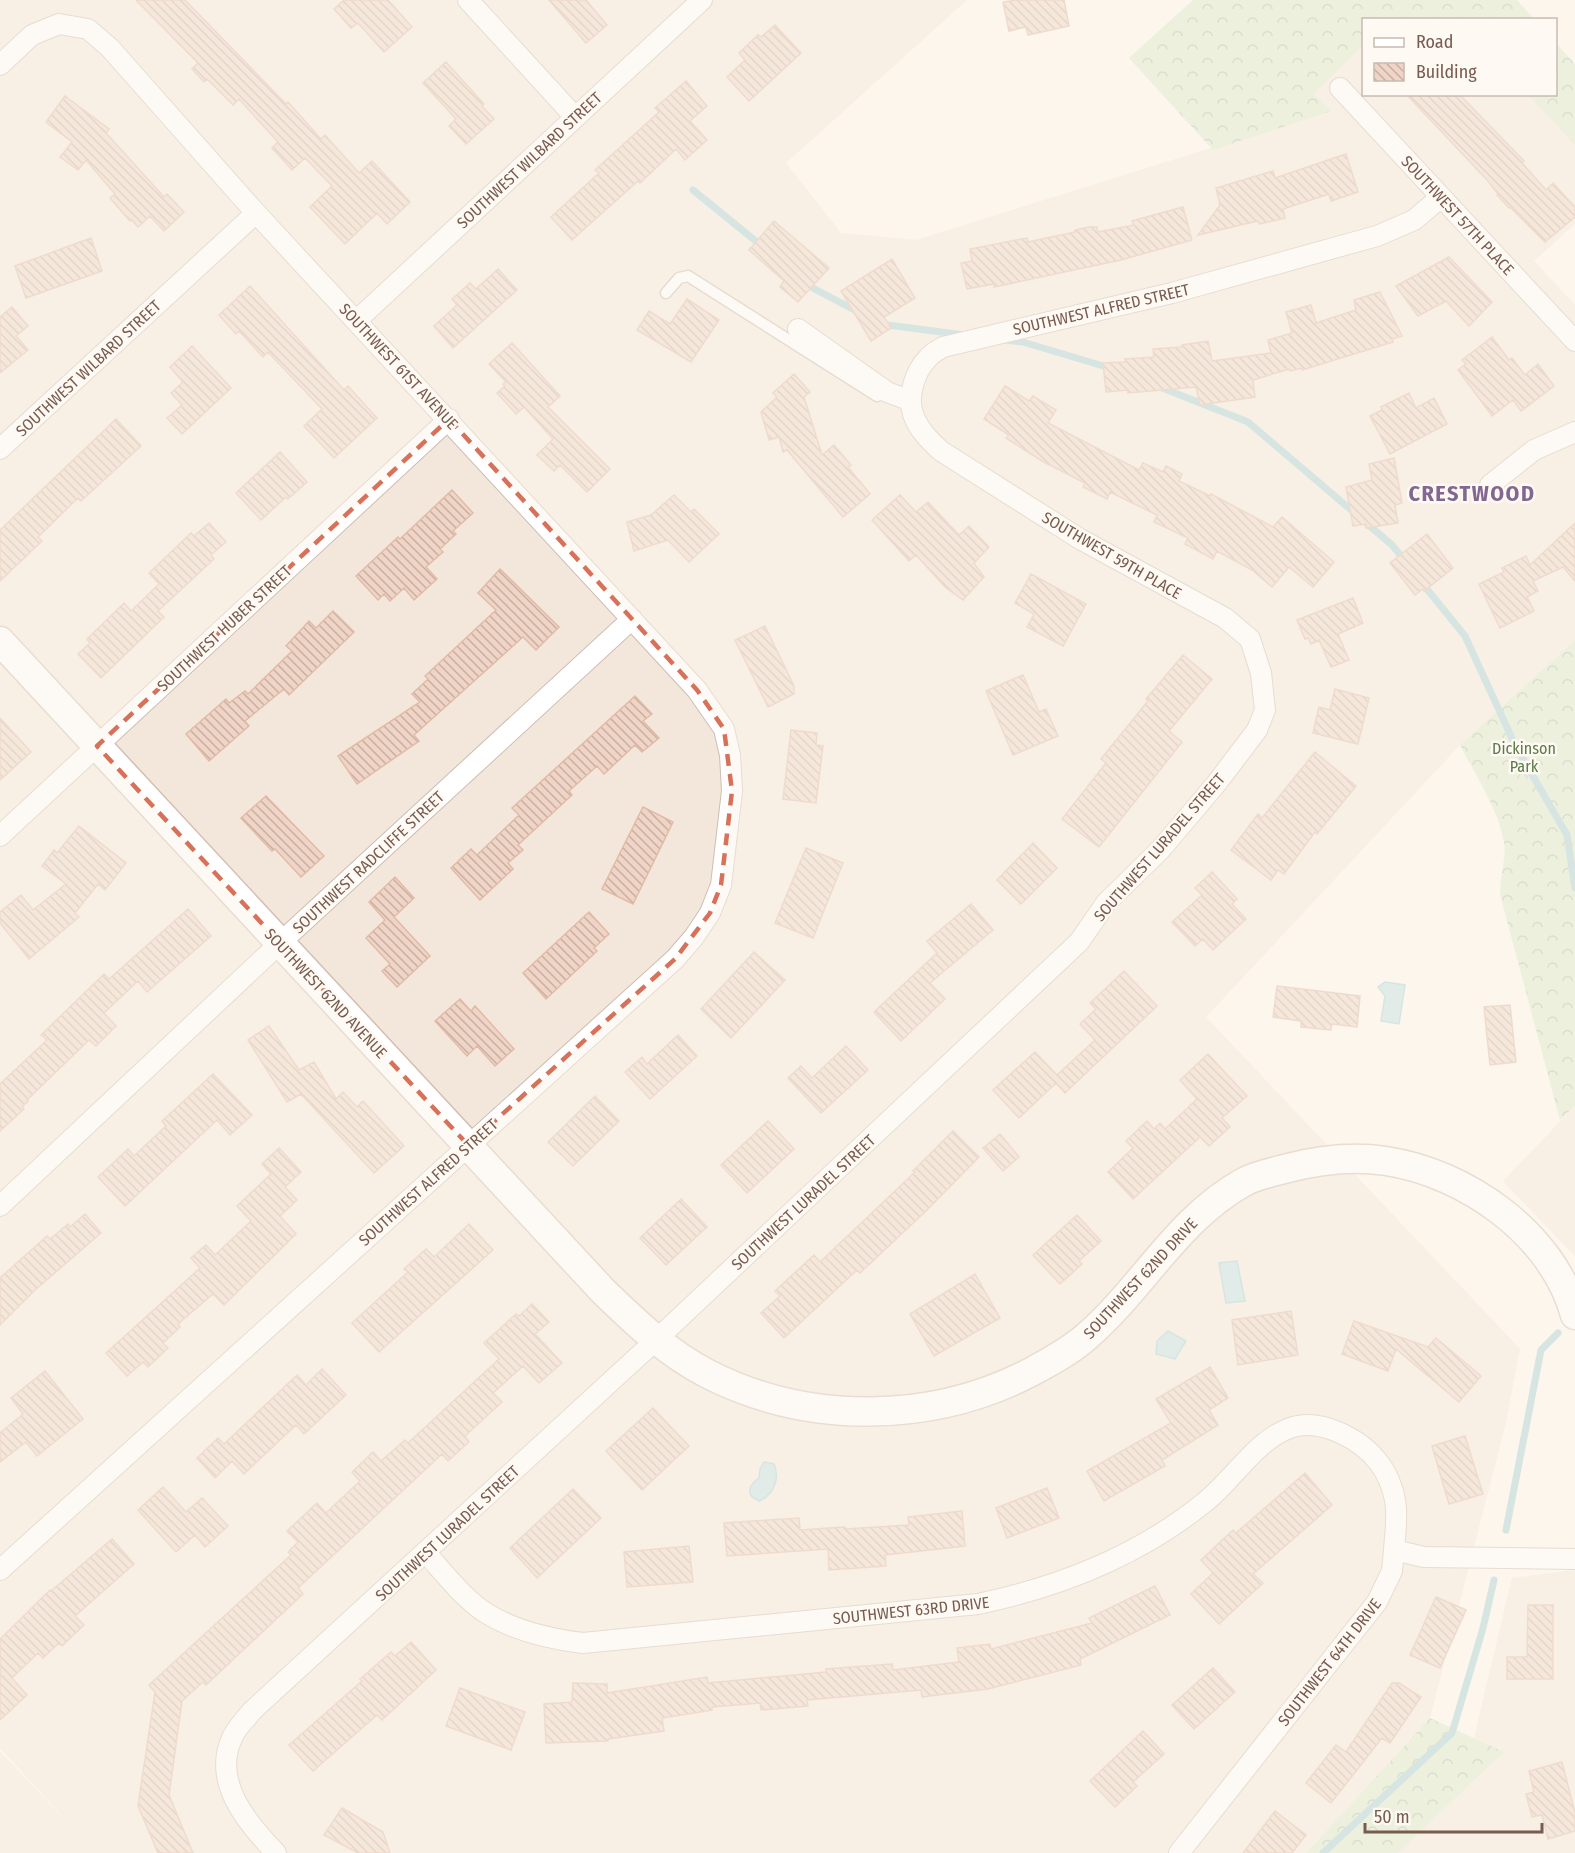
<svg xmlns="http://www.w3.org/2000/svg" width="1575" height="1853" viewBox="0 0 1575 1853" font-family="'Fira Sans Condensed',sans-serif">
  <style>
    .residential { fill: #f3e7db }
    .forest { fill: url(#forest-crowns) }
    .water { fill: #c2e1e5; stroke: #a8d1d6; stroke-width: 1.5 }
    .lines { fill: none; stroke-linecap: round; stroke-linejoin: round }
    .stream { stroke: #a8d1d6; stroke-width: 7 }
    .building { fill: url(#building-back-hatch); stroke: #e1bba7; stroke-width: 1.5 }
    .lane-casing { stroke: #cebdb2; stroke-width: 13 }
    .street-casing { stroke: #cebdb2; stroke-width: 22 }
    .secondary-casing { stroke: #d3bfb2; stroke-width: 31 }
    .lane { stroke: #fff; stroke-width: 10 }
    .street { stroke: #fff; stroke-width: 20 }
    .secondary { stroke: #fff; stroke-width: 28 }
    .marked { fill: none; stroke: #d7715a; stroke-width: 4.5; stroke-dasharray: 12 8; stroke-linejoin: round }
    .labels { text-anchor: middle; stroke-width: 5; stroke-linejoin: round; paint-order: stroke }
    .street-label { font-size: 16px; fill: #775c50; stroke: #fef9f3 }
    .park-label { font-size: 16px; fill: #5a7b48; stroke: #fef9f3 }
    .district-label { font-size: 22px; font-weight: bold; letter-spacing: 1.5px; fill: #826891; stroke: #fef9f3 }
  </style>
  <defs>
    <pattern id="forest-crowns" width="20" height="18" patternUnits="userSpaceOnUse" patternTransform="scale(1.5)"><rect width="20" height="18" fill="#d9e9cb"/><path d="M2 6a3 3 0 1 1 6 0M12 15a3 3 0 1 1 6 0" fill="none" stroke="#b5c0a7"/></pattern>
    <pattern id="building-back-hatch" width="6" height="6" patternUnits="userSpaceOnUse" patternTransform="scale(1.5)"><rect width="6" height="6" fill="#f0d5c6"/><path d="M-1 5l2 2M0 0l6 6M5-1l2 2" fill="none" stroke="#c7b0a3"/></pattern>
  </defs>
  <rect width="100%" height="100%" fill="#fcf5ed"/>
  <path class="residential" d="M0 0H967L786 163 841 233 916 240 1330 111 1314 94 1363 46 1364 94 1528 95 1575 145V224L1534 261 1575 305V640L1460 745 1206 1017 1520 1349 1506 1422 1430 1718 1306 1853H0V1751L95 1852 0 1748Z
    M1575 1106V1256L1503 1181Z
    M1575 1570V1853H1398L1504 1752 1474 1738 1512 1578Z"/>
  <path class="forest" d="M1193 0H1517L1534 19 1364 20 1363 46 1314 94 1331 111 1213 150 1129 58Z
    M1556 43 1575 64V145L1528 95 1556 94Z
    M1575 640V1106L1560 1120 1501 898C1498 879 1507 861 1504 842 1498 808 1475 775 1460 745Z
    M1430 1718 1504 1752 1398 1853H1306Z"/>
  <path class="water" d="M1385 982 1405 985 1399 1024 1381 1021 1385 996 1378 987Z
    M1237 1261 1245 1301 1226 1303 1219 1263Z
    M1168 1331 1186 1341 1175 1359 1156 1354 1157 1341Z
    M764 1462 774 1464C780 1478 774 1495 759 1501L752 1497C746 1488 753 1483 759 1478L760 1469Z"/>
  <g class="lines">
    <path class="stream" d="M693 190 763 247
      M805 281 813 288 860 313
      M880 324 964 335
      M1005 340 1023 342 1110 368
      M1160 387 1248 422 1357 515
      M1365 522 1392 545 1406 562
      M1422 583 1465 636 1516 747 1567 835 1575 888
      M1506 1530 1541 1350 1558 1333
      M1323 1853 1452 1733 1483 1628 1494 1580"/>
  </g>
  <path class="building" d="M136 0H185L286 104 288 102 321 139 325 135 359 173 372 161 410 202 387 224 377 213 345 244 310 207 332 186 305 158 292 170 272 148 278 142 239 99 233 105 207 79 204 82 192 69 198 63Z
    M344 0H388L412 27 384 52 358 23 351 28 334 9Z
    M549 0H586L607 25 586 43Z
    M1016 0H1064L1069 26 1028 35 1026 27 1009 31 1003 2Z
    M775 25 801 53 749 101 727 77 745 60 739 53 758 35 761 37Z
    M446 62 484 104 482 106 494 119 466 144 449 126 456 119 423 83Z
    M686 81 707 106 690 121 707 140 685 160 676 149 640 183 638 181 572 240 551 217 599 173 595 170 659 112 655 108Z
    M1406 94H1459L1524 161 1522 163 1546 190 1553 183 1575 207V217L1545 242 1510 207 1509 208 1497 195 1498 194 1488 181Z
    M65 96 109 129 106 133 164 197 167 194 184 212 164 231 150 216 138 227 132 220 130 221 110 198 115 194 86 160 78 170 60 157 72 142 46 122Z
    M1346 154 1358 192 1331 201 1329 194 1283 209 1285 218 1259 224 1258 221 1198 235 1220 205 1216 188 1273 171 1275 178Z
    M1183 207 1192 240 1121 260 994 287V284L967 289 961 263 972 261 970 249 1027 238 1028 242 1075 232V230L1089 227H1097L1098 232 1134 225 1132 221Z
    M774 221 829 268 798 302 780 287 784 281 749 250Z
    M91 238 102 271 26 298 15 266Z
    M1449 257 1492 302 1469 326 1446 301 1418 316 1396 286Z
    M892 259 915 298 884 317 891 328 871 341 841 291Z
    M498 269 517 290 453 348 434 326 457 305 452 299 470 283 476 289Z
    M250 286 344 390 348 386 377 418 334 458 304 426 322 409 268 352 263 357 239 331 236 334 219 315Z
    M1380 292 1402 336 1392 339 1393 342 1302 370V368L1290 371 1289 369 1253 380 1255 397 1200 405 1196 387 1128 393V390L1106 392 1103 363 1125 362V359L1154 357 1153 349 1182 347V345L1208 341 1212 361 1271 353 1268 340 1292 333 1286 312 1311 305 1316 323 1356 310 1354 300Z
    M687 299 719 320 691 362 637 330 649 311 670 324Z
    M12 307 28 326 16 336 28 350 0 373V317Z
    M1492 337 1509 360 1512 358 1525 375 1538 364 1554 386 1521 411 1513 400 1492 416 1458 370 1466 364 1462 360Z
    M512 343 560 396 548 407 610 469 587 492 560 465 554 471 537 455 553 439 524 407 516 414 497 393 505 386 503 384 506 382 489 364Z
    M192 346 231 388 182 434 167 418 182 405 171 393 183 382 170 367Z
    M794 374 810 392 804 397 822 455 834 445 851 465 848 467 870 494 843 517 787 450 783 452 779 437 769 440 761 412 777 397 773 393Z
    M1005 386 1029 401 1033 396 1056 410 1048 423 1139 470 1143 463 1163 472 1166 466 1182 474 1179 481 1210 496 1211 494 1273 527 1282 517 1334 562 1313 587 1289 567 1272 587 1252 570 1217 551 1213 559 1185 544 1188 538 1154 522 1157 515 1110 492 1107 499 1083 487 1085 483 1042 461 1006 438 1009 435 984 419Z
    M1409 393 1416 408 1434 398 1447 424 1390 454 1370 416 1382 410 1381 407Z
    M116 419 141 446 81 501 78 498 38 537 42 541 0 581V530Z
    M280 452 307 482 288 499 286 497 261 520 236 493Z
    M1394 458 1402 503 1395 505 1398 523 1366 528V524L1353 526 1346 487 1372 480 1369 464Z
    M452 490 473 513 453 531 456 534 440 549 443 552 426 567 437 579 414 600 404 588 390 601 384 594 378 600 356 576 398 537 400 539Z
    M674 495 691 512 694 509 719 534 689 562 668 540 634 551 627 522 651 515Z
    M900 495 916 512 928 502 959 535 969 526 989 547 974 563 984 577 963 600 945 587 916 555 909 561 872 520Z
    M209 523 226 542 211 555 214 559 158 611 164 617 101 678 78 654 90 643 87 639 124 603 131 611 159 584 149 573 191 533 194 536Z
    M1575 523V581L1563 567 1533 581 1538 591 1527 597 1534 611 1500 628 1479 584 1504 572 1502 568 1526 556 1530 565Z
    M1427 534 1453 568 1424 591 1423 589 1415 595 1390 563Z
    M500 569 559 627 536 650 523 637 414 735 419 741 357 784 338 756 420 702 412 694 428 679 425 676 496 610 478 593Z
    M1031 574 1086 604 1063 646 1027 627 1034 614 1015 603Z
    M1353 598 1363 623 1338 634 1349 660 1331 667 1319 640 1311 644 1308 638 1305 639 1297 620Z
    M333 611 354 632 289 695 284 689 245 721 249 726 209 761 186 734 226 699 229 703 245 691 248 694 292 651 286 646 309 621 316 628Z
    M765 626 794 686V694L768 707 735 640Z
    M1183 655 1212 679 1169 731 1182 742 1099 847 1062 819 1106 763 1101 759 1148 701 1146 699Z
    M1023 675 1039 712 1046 709 1058 736 1013 755 986 691Z
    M1335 689 1369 698 1358 744 1313 733 1319 707 1330 710Z
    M635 696 652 714 643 721 659 738 642 752 635 745 604 774 597 766 569 791 572 795 518 845 523 850 508 863 513 869 480 900 451 868 471 849 477 855 499 834 519 815 512 808Z
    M0 718 31 752 0 780Z
    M791 730 817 733 816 745 823 746 816 803 783 799Z
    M1315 752 1356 786 1317 834 1315 832 1284 874 1278 870 1271 880 1231 850 1258 814 1262 818Z
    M266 796 324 856 301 877 275 849 272 851 241 818Z
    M643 807 673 822 633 904 602 889Z
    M79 826 126 863 105 890 98 884 75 913 79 917 29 959 0 923V912L21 895 33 910 66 884 42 866 54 850 57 853Z
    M1033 843 1057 868 1021 904 997 880Z
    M806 848 843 863 813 938 775 923Z
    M1212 872 1237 899 1232 904 1246 919 1213 950 1203 939 1195 946 1172 922 1202 895 1195 888Z
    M395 877 414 898 394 917 430 956 397 987 382 971 390 964 366 938 385 920 369 902Z
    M971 904 993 930 930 983 945 999 901 1041 874 1012 937 953 927 941Z
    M188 909 211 936 147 992 138 981 104 1013 116 1026 96 1046 89 1040 27 1100 28 1101 22 1107 24 1109 0 1131V1084L47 1040 41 1035 104 974 109 979Z
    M589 912 609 934 594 948 597 951 546 999 523 973Z
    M754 952 785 980 731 1038 701 1009Z
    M1124 971 1157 1006 1065 1093 1056 1083 1019 1118 993 1090 1035 1052 1057 1075 1095 1040 1080 1024 1096 1009 1090 1003Z
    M1277 986 1360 996 1357 1027 1332 1024 1331 1030 1301 1027V1021L1273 1017Z
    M460 999 471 1011 475 1006 514 1049 495 1066 477 1046 467 1056 435 1021Z
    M1510 1005 1516 1062 1490 1065 1484 1007Z
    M269 1026 299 1070 314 1062 336 1099 343 1092 357 1107 363 1101 404 1146 374 1173 301 1094 287 1102 248 1040Z
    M678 1035 697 1056 650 1099 625 1072 642 1057 647 1064Z
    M846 1046 868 1070 821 1113 788 1078 801 1066 812 1078Z
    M1208 1054 1247 1096 1222 1118 1230 1127 1209 1146 1200 1137 1133 1199 1108 1172 1133 1148 1126 1141 1147 1121 1154 1129 1160 1123 1165 1129 1197 1099 1180 1080Z
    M213 1074 252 1115 230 1135 217 1120 125 1206 98 1177 128 1149 134 1156 166 1126 162 1121Z
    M595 1096 619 1121 573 1166 548 1142Z
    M768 1121 794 1149 747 1193 721 1165Z
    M953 1131 979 1157 925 1212 860 1273 857 1270 784 1338 761 1313 780 1296 775 1291 814 1255 820 1262 915 1172 913 1171Z
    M1000 1134 1019 1157 1003 1171 983 1148Z
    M279 1148 301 1172 285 1187 297 1200 280 1216 296 1234 224 1305 213 1294 178 1324 180 1327 163 1343 168 1348 148 1367 143 1362 127 1376 106 1353 200 1268 191 1258 206 1245 215 1255 251 1221 237 1206 271 1174 262 1164Z
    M681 1199 707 1227 666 1265 640 1238Z
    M85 1214 101 1233 35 1290 0 1325V1278L47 1236 50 1239 68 1224 70 1227Z
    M1077 1215 1101 1241 1079 1261 1082 1264 1060 1284 1033 1255Z
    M469 1224 493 1250 379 1352 352 1323 408 1272 404 1269 426 1249 434 1257Z
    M975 1274 1000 1318 934 1356 910 1314Z
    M532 1304 549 1322 535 1334 562 1363 539 1383 523 1366 493 1393 502 1402 465 1436 469 1442 448 1461 442 1454 298 1588 303 1594 206 1685 203 1682 182 1701 169 1795 193 1853H158L138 1806 155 1692 149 1685 291 1555 288 1552 298 1542 287 1531 317 1503 326 1513 360 1481 352 1472 373 1452 381 1461 405 1440 408 1443 499 1359 484 1343 516 1314 519 1316Z
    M1291 1311 1298 1355 1238 1365 1232 1320Z
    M1354 1321 1428 1347 1436 1338 1481 1376 1459 1402 1396 1349 1388 1371 1342 1354Z
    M1210 1367 1228 1398 1209 1410 1218 1425 1162 1460 1165 1466 1104 1501 1087 1471 1171 1423 1156 1399Z
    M322 1369 346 1395 304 1434 296 1425 244 1474 232 1461 215 1478 197 1458 218 1438 224 1444 297 1375 306 1385Z
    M45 1371 83 1419 37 1456 26 1442 0 1462V1433L23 1414 11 1398Z
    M653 1408 689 1446 642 1490 606 1451Z
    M1465 1436 1483 1494 1449 1504 1432 1446Z
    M1305 1473 1332 1505 1253 1574 1263 1583 1219 1624 1191 1594 1213 1573 1201 1560 1233 1530 1236 1533Z
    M163 1487 186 1512 202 1498 228 1526 205 1547 195 1535 176 1552 138 1510Z
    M1047 1488 1059 1518 1007 1538 996 1508Z
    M573 1489 601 1518 537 1578 510 1548Z
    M962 1511 965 1546 885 1555 886 1566 829 1570 828 1549 727 1556 724 1523 799 1518 800 1530 845 1527 846 1529 909 1525 908 1517Z
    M112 1539 134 1564 75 1616 84 1625 62 1646 59 1643 43 1658 38 1653 12 1678 27 1695 0 1720V1639L50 1590 51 1591Z
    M689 1546 693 1582 627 1587 624 1552Z
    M1155 1586 1170 1615 1080 1659 1081 1665 988 1689 922 1697 921 1690 807 1700 808 1706 761 1710 760 1703 712 1707V1710L662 1718 664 1731 608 1739V1741L546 1743 544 1704 572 1702 573 1683 607 1684V1693L707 1677 708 1683 826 1672V1669L892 1664 893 1670 959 1662 957 1648 990 1644 991 1649 1092 1623 1089 1618Z
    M1436 1597 1466 1610 1440 1668 1410 1655Z
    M1528 1605H1553V1679H1507V1657H1527Z
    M411 1642 436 1670 382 1720 377 1715 313 1771 289 1745 362 1681 360 1679 391 1652 395 1656Z
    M1213 1668 1235 1692 1194 1729 1172 1705Z
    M1392 1683H1399L1421 1697 1390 1743 1382 1738 1331 1803 1306 1783 1336 1745 1346 1752Z
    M460 1688 525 1712 511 1750 446 1726Z
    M1143 1731 1164 1754 1133 1782 1137 1786 1115 1807 1090 1781Z
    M1562 1762 1575 1813V1831L1548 1839 1542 1815 1532 1817 1526 1794 1534 1792 1529 1771Z
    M342 1808 383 1832 390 1853H358L324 1835Z
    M1275 1811 1306 1835 1292 1853H1243Z"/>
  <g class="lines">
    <defs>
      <path id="lane" d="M666 293 679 278 688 276 877 396"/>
      <path id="street" d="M468 0 575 117
        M0 65 32 35 59 24 88 29 110 48 256 213 697 690 724 729 730 755 732 791 721 885 710 913 694 937 675 959 0 1570
        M1340 88 1575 341
        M356 321 702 0
        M798 329 887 392 911 401
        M0 449 256 213
        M1490 485 1534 450 1575 432
        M0 836 449 419
        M0 1206 280 943 632 619
        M426 1553C444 1573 463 1598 486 1613 515 1631 550 1639 583 1643L978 1604C1059 1587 1140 1555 1205 1502 1234 1479 1255 1441 1290 1428 1320 1417 1361 1439 1379 1463 1387 1473 1393 1488 1395 1500 1398 1516 1395 1535 1394 1550
        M276 1853C247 1823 212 1782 232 1738 236 1728 245 1720 252 1711L656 1340 1079 942 1106 903 1161 849 1216 784 1257 730 1265 710 1261 673 1250 639 1225 618 1080 539 941 451C929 440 918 429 913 414 907 396 915 371 928 358 932 353 938 350 943 347L1172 293 1377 236 1414 220 1440 198
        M1179 1853 1377 1602 1392 1571 1394 1550 1424 1557 1575 1559"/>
      <path id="secondary" d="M0 641 603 1291C635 1322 667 1353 708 1374 808 1425 933 1424 1033 1371 1051 1361 1070 1351 1086 1337 1142 1289 1177 1219 1244 1182 1257 1175 1273 1172 1288 1168 1319 1160 1353 1156 1386 1161 1466 1173 1553 1234 1575 1315"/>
    </defs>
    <use href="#lane" class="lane-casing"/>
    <use href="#street" class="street-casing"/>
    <use href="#secondary" class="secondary-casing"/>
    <use href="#lane" class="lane"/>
    <use href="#street" class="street"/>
    <use href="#secondary" class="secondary"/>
  </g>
  <path d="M0 0H1575V1853H0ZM449 419 697 690 724 729 732 791 721 885 710 913 675 959 468 1145 97 746Z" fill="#fcf5ed" fill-opacity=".55" fill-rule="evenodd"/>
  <path class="marked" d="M449 419 697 690 724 729 732 791 721 885 710 913 675 959 468 1145 97 746Z"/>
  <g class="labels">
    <g class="street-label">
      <text transform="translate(529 160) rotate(-43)" y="6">SOUTHWEST WILBARD STREET</text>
      <text transform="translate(1458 215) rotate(47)" y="6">SOUTHWEST 57TH PLACE</text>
      <text transform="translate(1101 309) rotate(-13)" y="6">SOUTHWEST ALFRED STREET</text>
      <text transform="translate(399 366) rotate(47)" y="6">SOUTHWEST 61ST AVENUE</text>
      <text transform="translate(88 368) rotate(-43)" y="6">SOUTHWEST WILBARD STREET</text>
      <text transform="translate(1112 555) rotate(30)" y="6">SOUTHWEST 59TH PLACE</text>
      <text transform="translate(224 628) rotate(-43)" y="6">SOUTHWEST HUBER STREET</text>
      <text transform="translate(1159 847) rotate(-49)" y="6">SOUTHWEST LURADEL STREET</text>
      <text transform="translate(368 862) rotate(-43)" y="6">SOUTHWEST RADCLIFFE STREET</text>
      <text transform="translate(326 993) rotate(47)" y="6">SOUTHWEST 62ND AVENUE</text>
      <text transform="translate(428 1182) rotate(-42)" y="6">SOUTHWEST ALFRED STREET</text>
      <text transform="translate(803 1202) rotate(-43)" y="6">SOUTHWEST LURADEL STREET</text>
      <text transform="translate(1140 1278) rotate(-47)" y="6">SOUTHWEST 62ND DRIVE</text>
      <text transform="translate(447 1533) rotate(-43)" y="6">SOUTHWEST LURADEL STREET</text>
      <text transform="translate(911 1610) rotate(-6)" y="6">SOUTHWEST 63RD DRIVE</text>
      <text transform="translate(1329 1662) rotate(-52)" y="6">SOUTHWEST 64TH DRIVE</text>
    </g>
    <g class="park-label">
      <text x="1524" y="754">Dickinson<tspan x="1524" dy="18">Park</tspan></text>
    </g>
    <g class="district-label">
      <text x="1472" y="501">CRESTWOOD</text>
    </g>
  </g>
  <rect x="1362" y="18" width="195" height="78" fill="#fef9f3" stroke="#c8bab2" stroke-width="1.5"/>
  <rect x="1374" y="38" width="30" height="9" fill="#ffffff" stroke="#c8bab2" stroke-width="1.5"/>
  <text x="1416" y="48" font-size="18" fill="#775c50">Road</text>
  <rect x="1374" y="63" width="30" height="18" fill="url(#building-back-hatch)" stroke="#c8bab2" stroke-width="1.5"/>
  <text x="1416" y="78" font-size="18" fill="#775c50">Building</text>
  <path d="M1365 1823v9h177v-9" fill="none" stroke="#775c50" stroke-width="3"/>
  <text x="1374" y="1823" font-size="18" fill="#775c50" stroke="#fef9f3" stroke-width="4.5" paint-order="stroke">50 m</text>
</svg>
